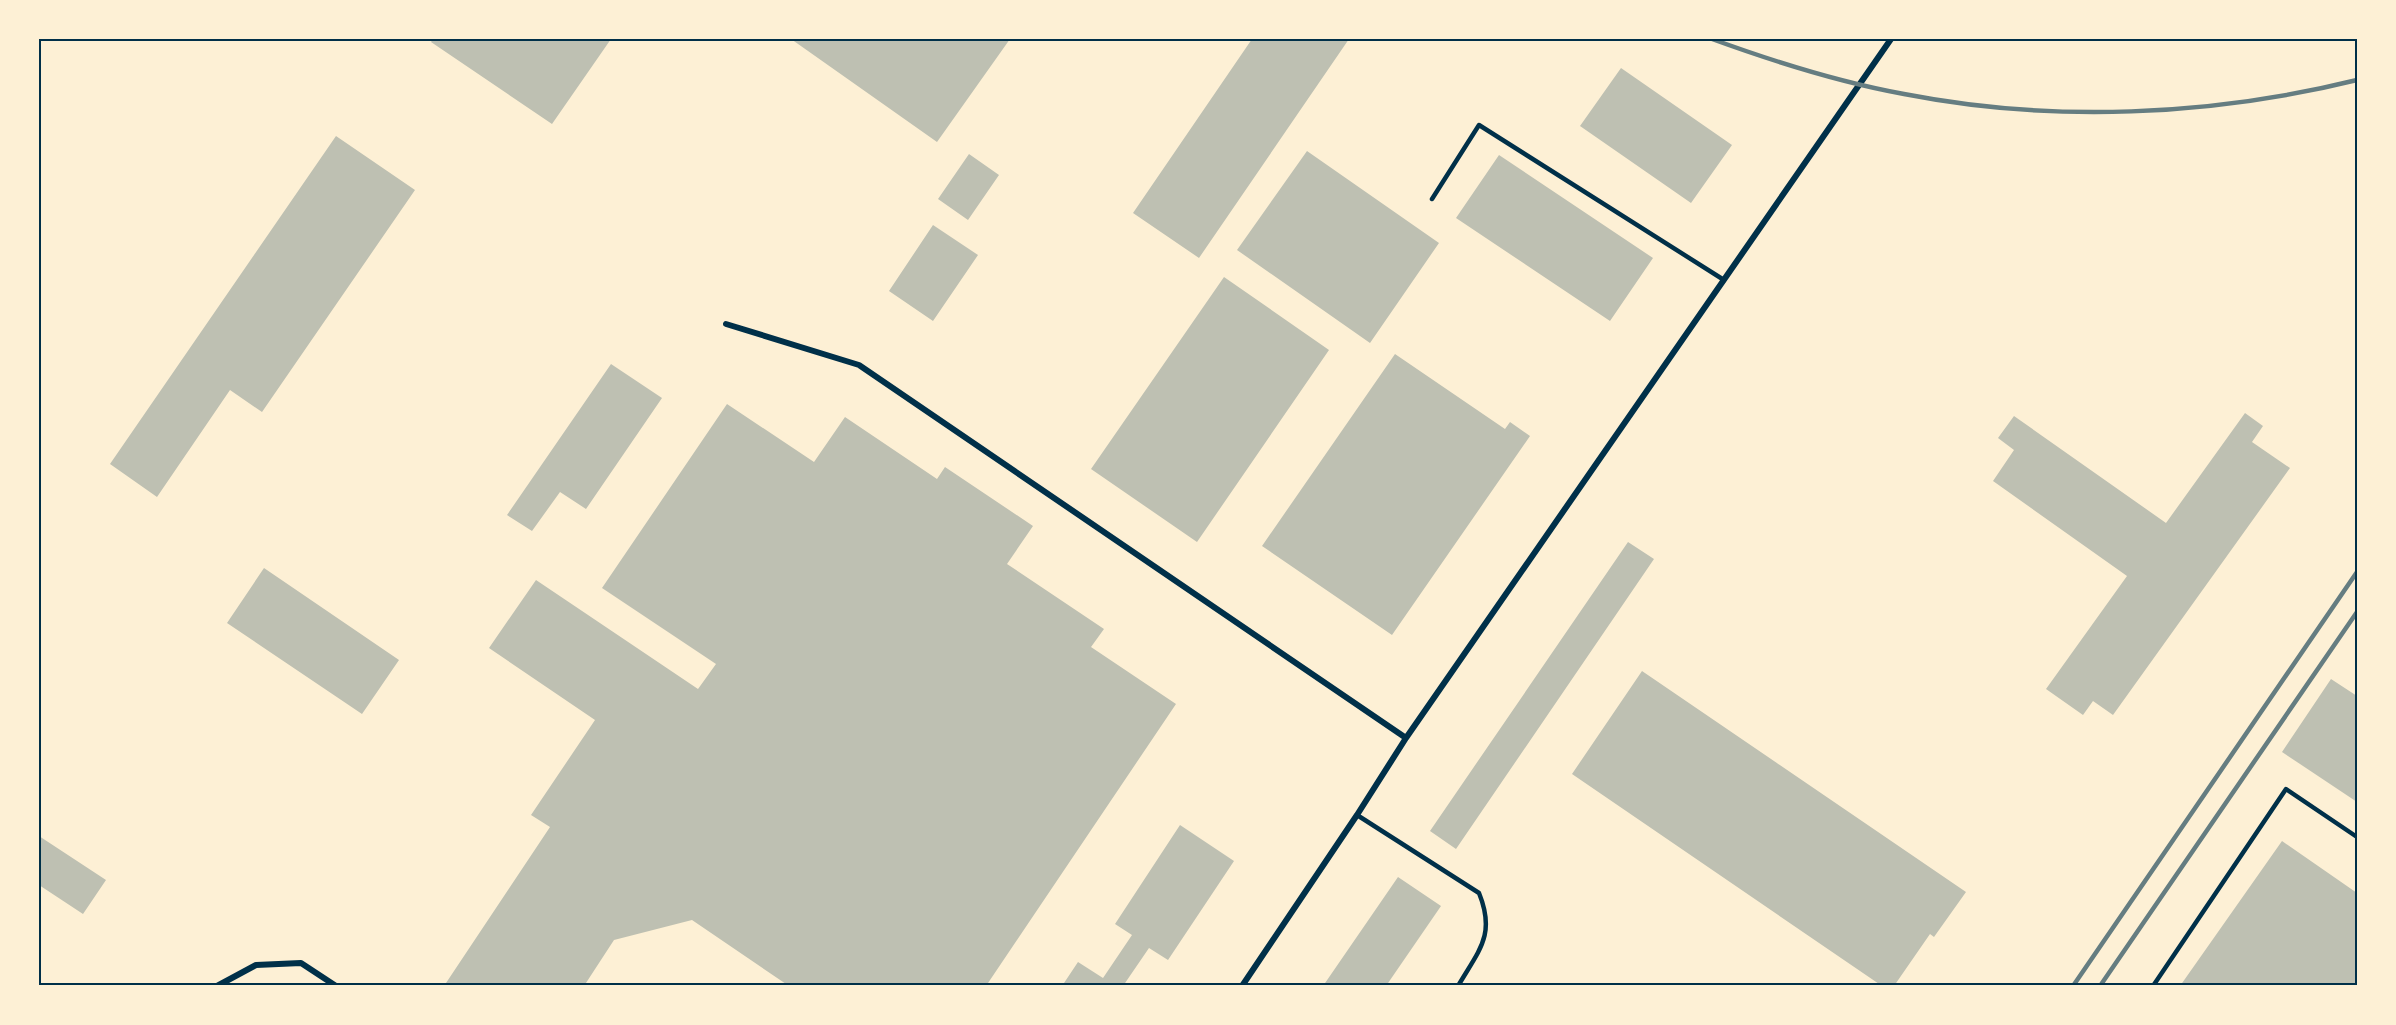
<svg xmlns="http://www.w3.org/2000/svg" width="2396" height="1025" viewBox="0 0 2396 1025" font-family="'Source Sans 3',sans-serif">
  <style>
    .building { fill: #bec0b2 }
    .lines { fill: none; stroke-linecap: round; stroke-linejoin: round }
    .service { stroke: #003049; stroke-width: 4.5 }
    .minor { stroke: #003049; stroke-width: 6 }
    .rail { stroke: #657d81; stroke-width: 4.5 }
    .neatline { fill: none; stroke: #003049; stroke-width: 2 }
  </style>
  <rect width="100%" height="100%" fill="#fdf0d5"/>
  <path class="building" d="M433 39H611L552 124 431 42Z
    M791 39H1010L937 142Z
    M1252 39H1349L1199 258 1133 213Z
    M1621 68 1732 145 1691 203 1580 126Z
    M336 136 415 190 262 412 230 390 157 497 110 464Z
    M1307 151 1439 243 1370 343 1237 250Z
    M969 154 999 175 968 220 938 199Z
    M1499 155 1653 258 1610 321 1456 218Z
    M933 225 978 255 933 321 889 291Z
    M1224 277 1329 350 1197 542 1091 469Z
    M1395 354 1505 429 1510 422 1530 436 1392 635 1262 546Z
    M611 364 662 398 586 509 560 492 532 531 507 515Z
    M727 404 814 462 845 417 937 479 945 467 1033 526 1007 564 1104 629 1091 647 1176 704 986 986H789L692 920 614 940 584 986H444L550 827 531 815 595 720 489 648 536 580 698 689 716 664 602 588Z
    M2245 413 2263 426 2252 442 2290 468 2113 715 2093 701 2083 715 2046 689 2127 576 1993 481 2014 450 1998 438 2014 416 2166 523Z
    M1628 542 1654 559 1456 849 1430 831Z
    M264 568 399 660 362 714 227 623Z
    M1642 671 1966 892 1934 937 1930 934 1894 986H1882L1572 774Z
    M2331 679 2357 696V802L2282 752Z
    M1180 825 1234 861 1168 960 1149 948 1123 986H1062L1078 962 1103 978 1132 935 1115 924Z
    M39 836 106 880 83 914 39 885Z
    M2282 841 2357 893V986H2180Z
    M1398 877 1441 906 1386 986H1323Z"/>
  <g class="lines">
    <path class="service" d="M1432 199 1479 125 1724 280
      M1357 815 1479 893C1496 935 1479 950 1458 986
      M2153 986 2286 789 2357 837"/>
    <path class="minor" d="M726 324 859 365 1406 738
      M217 986 256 965 301 963 336 986
      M1242 986 1357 815 1406 738 1891 39"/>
    <path class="rail" d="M1712 39C1775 62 1838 82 1904 94 2052 123 2211 116 2357 80
      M2073 986 2357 572
      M2100 986 2357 612"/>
  </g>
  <rect width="2396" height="1025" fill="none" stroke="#fdf0d5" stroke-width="81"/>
  <rect x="40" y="40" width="2316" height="944" class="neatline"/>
</svg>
